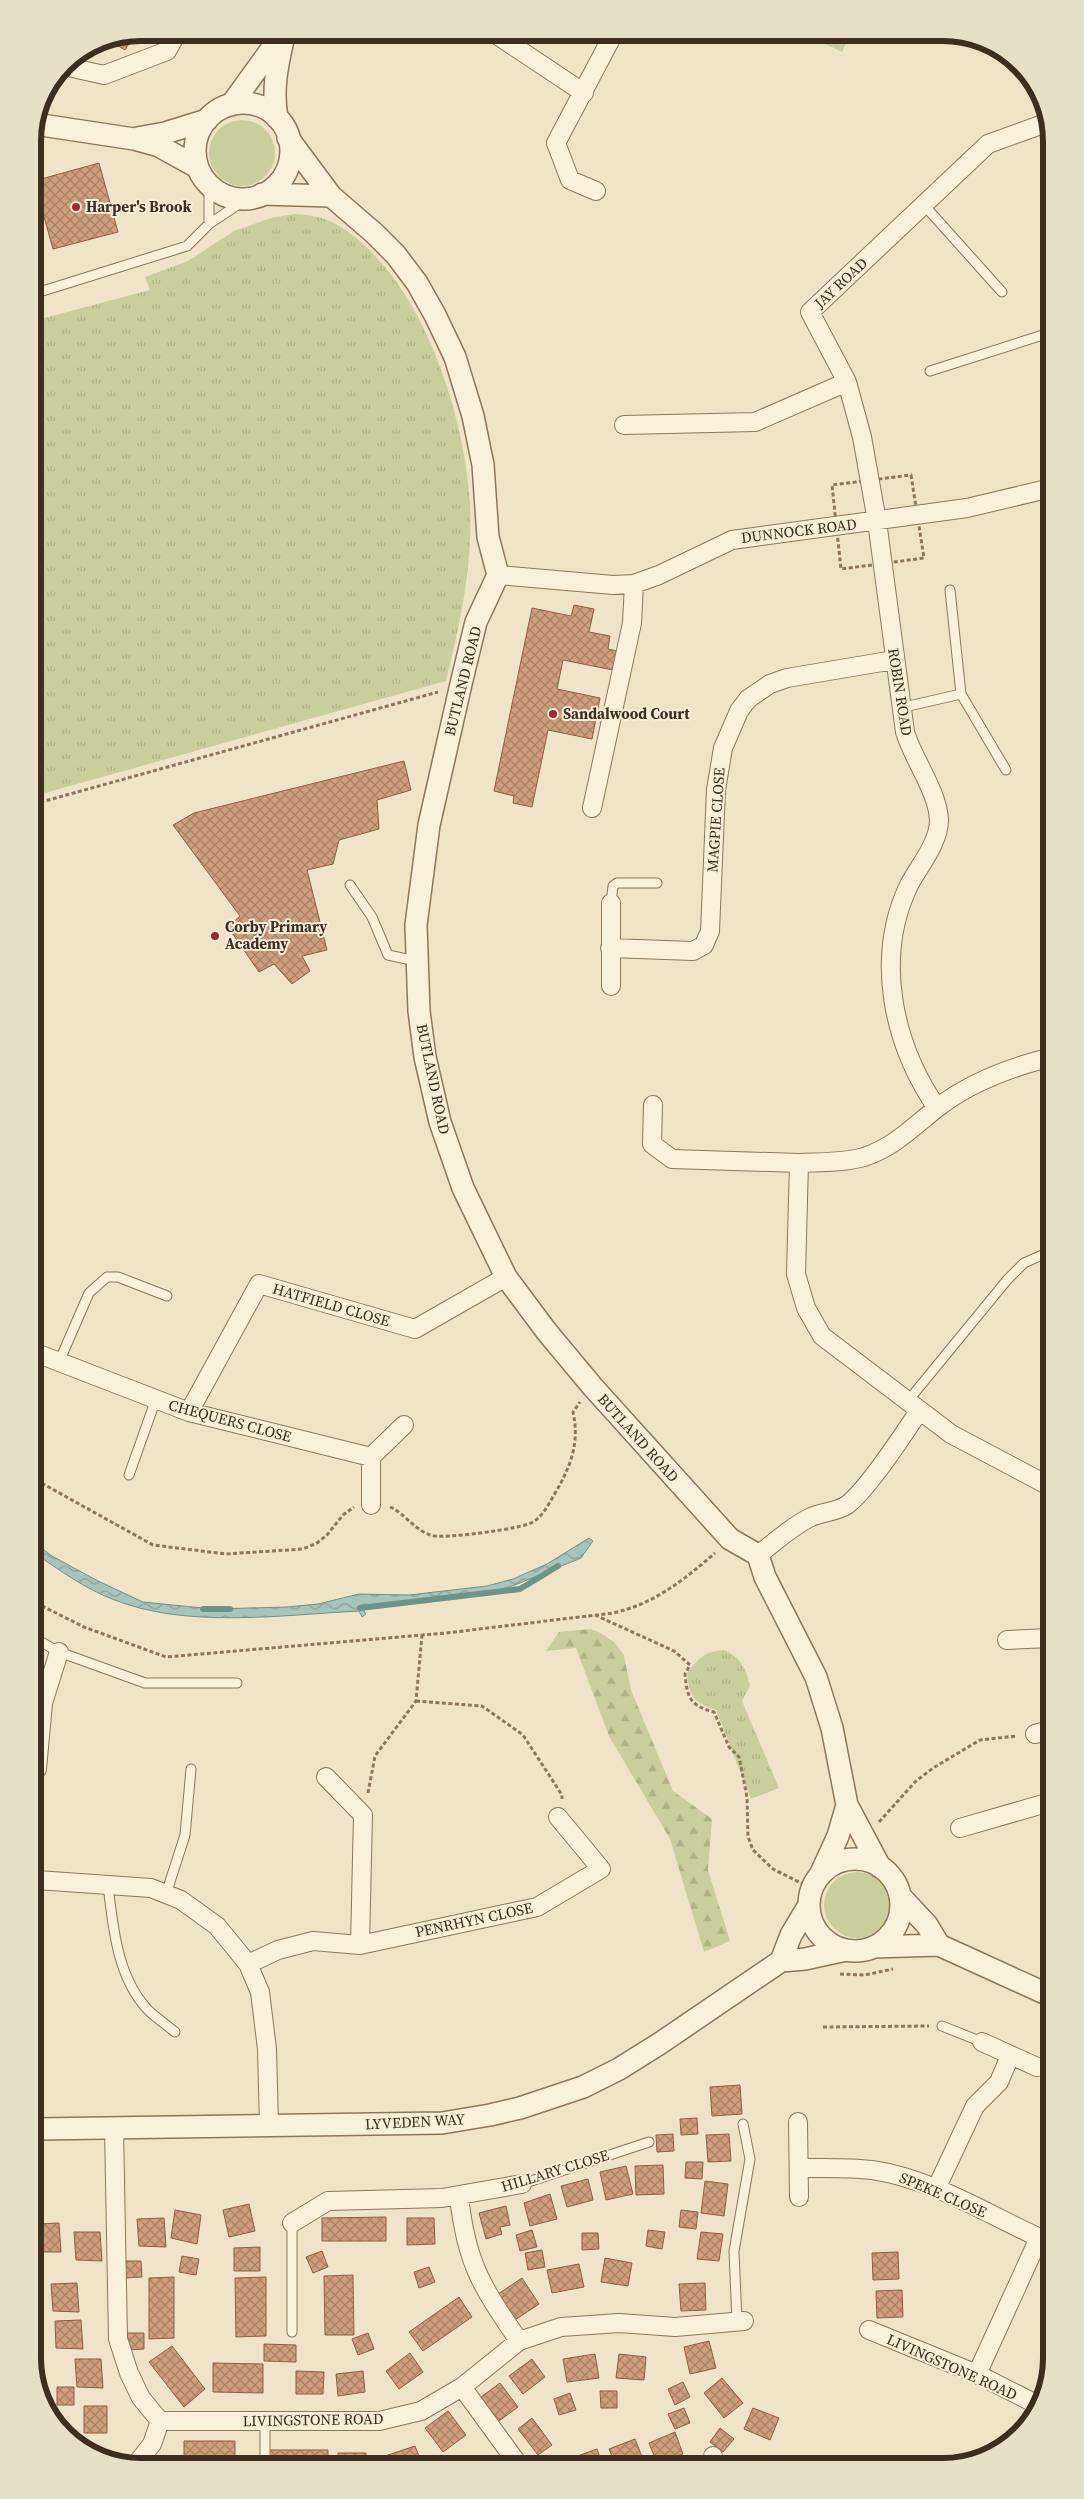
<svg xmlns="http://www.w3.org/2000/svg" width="1084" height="2499" viewBox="0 0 1084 2499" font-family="'Source Serif 4',serif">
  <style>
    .grass { fill: #c9cf9b }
    .forest { fill: url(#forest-firs) }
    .park { fill: url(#park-tufts) }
    .water { fill: url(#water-waves); stroke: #6f938a }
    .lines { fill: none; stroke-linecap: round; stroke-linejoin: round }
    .stream { stroke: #6f938a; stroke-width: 6 }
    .building { fill: url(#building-cross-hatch); stroke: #8d5f41 }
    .service-casing { stroke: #8d765c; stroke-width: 11 }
    .minor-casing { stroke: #8d765c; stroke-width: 20 }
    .tertiary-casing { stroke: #8d765c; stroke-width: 24 }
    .path { stroke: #8d765c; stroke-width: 3; stroke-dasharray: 4 2.5; stroke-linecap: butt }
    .service { stroke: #faf1dc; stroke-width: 9 }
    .minor { stroke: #faf1dc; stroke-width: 18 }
    .tertiary { stroke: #faf1dc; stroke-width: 21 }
    .poi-dot { fill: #9e2a2b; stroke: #f7eed8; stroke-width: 2 }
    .labels { text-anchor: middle; stroke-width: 4; stroke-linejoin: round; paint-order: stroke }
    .poi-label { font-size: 15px; font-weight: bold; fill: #3d2e20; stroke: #f7eed8; text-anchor: start }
    .street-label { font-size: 15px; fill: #3d2e20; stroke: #f7eed8 }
    .rim { fill: none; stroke: #3d2e20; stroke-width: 6 }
  </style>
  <defs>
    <pattern id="forest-firs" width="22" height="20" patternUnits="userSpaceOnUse" patternTransform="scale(1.25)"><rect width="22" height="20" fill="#c9cf9b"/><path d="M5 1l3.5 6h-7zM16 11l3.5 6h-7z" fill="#aeb285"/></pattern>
    <pattern id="park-tufts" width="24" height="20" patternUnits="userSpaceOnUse" patternTransform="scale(1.25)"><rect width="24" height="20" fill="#c9cf9b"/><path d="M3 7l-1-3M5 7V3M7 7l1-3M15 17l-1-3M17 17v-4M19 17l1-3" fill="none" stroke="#aeb285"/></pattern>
    <pattern id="water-waves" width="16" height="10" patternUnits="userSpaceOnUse" patternTransform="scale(1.25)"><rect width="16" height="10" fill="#a9c4bc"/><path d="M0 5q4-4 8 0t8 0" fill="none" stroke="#8ba098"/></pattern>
    <pattern id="building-cross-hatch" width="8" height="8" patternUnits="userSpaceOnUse" patternTransform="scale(1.25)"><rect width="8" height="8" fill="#cf9f7d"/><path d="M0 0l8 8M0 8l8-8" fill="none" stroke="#a98266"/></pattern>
  </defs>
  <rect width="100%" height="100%" fill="#f0e4c8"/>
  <path class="grass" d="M811 33H851L842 52 809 36Z
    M209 153a33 33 0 1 1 66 0a33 33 0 1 1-66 0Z
    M824 1905a33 33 0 1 1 66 0a33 33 0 1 1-66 0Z"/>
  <path class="forest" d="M590 1629 599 1632 614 1642 624 1655 631 1690 673 1791 712 1819 708 1870 730 1941 704 1952 670 1839 609 1736 576 1648 546 1651 559 1632Z"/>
  <path class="park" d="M294 214C307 215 321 216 334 223 419 270 464 410 470 502 473 565 461 620 446 681L34 796 33 321 150 290 145 277 188 261 234 231 271 218Z
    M724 1650C741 1658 746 1668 750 1686L742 1701 779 1788 751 1799 716 1710C694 1703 689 1696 687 1673 698 1658 706 1651 724 1650Z"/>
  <path class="water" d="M589 1538 593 1541 581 1558 515 1585 493 1592 373 1605 363 1609 366 1614 362 1617 359 1611C281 1615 186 1629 112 1599 86 1589 59 1570 36 1554V1544L52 1556 98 1581 143 1602 213 1609 287 1607 318 1604 359 1594 409 1595 487 1586 513 1579 547 1564Z"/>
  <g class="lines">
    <path class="stream" d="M360 1608 520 1589 558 1566
      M203 1609H230"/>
  </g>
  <path class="building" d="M135 34 125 50 112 42 114 38Z
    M99 163 118 232 53 249 34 181Z
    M574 605 594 609 589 632 610 636 608 649 617 651 613 670 563 660 557 689 600 698 592 739 548 730 532 807 513 803 514 796 494 791 532 608 571 616Z
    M404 761 411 790 377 800 379 829 339 840 333 864 307 870 327 950 302 956 310 971 292 984 274 964 259 972 228 927 240 916 173 825 194 813Z
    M740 2085 742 2114 712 2116 710 2087Z
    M697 2118 698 2134 681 2135 680 2119Z
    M673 2134 674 2151 657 2152 656 2135Z
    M729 2134 731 2161 708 2162 706 2135Z
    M686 2162H703L702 2179 685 2178Z
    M663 2165 664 2194 636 2195 635 2166Z
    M626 2166 633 2194 606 2200 600 2172Z
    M588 2179 593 2200 567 2207 561 2186Z
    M705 2181 728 2184 724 2216 701 2213Z
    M550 2194 557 2219 530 2226 524 2203Z
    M249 2204 255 2231 229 2237 223 2210Z
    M506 2206 510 2225 500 2227 502 2234 486 2239 479 2213Z
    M175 2210 201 2215 197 2244 171 2238Z
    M681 2210 698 2212 696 2229 679 2227Z
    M386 2217V2241H322V2218Z
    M164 2218 166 2247 139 2246 137 2219Z
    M407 2218H434L435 2244 407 2245Z
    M59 2223 61 2252H38V2224Z
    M532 2230 537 2247 520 2251 516 2235Z
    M648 2230 665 2232 662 2249 646 2246Z
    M74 2232H100L102 2261 76 2260Z
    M701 2232 723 2234 719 2261 697 2259Z
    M582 2233H598L599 2249 582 2250Z
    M260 2247V2271H234V2248Z
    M542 2250 545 2267 528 2270 525 2253Z
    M322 2251 328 2267 313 2273 306 2257Z
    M898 2252 899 2279 873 2280 872 2253Z
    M182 2256 199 2259 196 2275 179 2272Z
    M605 2258 632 2263 628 2286 601 2282Z
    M124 2261H141L142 2277 125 2278Z
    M579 2264 584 2287 552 2293 547 2270Z
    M429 2267 435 2282 419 2288 414 2272Z
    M353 2275 354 2335H325L324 2276Z
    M174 2277V2338L149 2339V2278Z
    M266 2277V2336L236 2337 235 2278Z
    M522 2278 539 2304 515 2320 498 2294Z
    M77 2283 79 2312 53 2311 51 2284Z
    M705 2283 706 2310 681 2311 679 2284Z
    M902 2290 903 2317 877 2318 876 2291Z
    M459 2297 472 2317 423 2351 409 2332Z
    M81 2320 83 2349 56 2348 55 2321Z
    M127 2333H144V2349L127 2350Z
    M368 2333 374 2349 358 2355 352 2339Z
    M709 2341 716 2368 690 2374 684 2347Z
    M264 2344 296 2345V2362L264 2361Z
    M172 2346 205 2389 184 2407 149 2362Z
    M410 2353 423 2372 399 2389 386 2371Z
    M595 2354 599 2378 567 2382 563 2359Z
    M619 2354 646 2357 644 2380 616 2378Z
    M75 2359H101L103 2388 77 2387Z
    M532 2359 545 2377 523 2394 509 2376Z
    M213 2363 263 2364V2393L213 2392Z
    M296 2371 324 2372 323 2394H296Z
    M363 2371 365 2392 338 2396 336 2374Z
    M722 2378 743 2403 724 2418 704 2393Z
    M683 2382 690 2397 675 2405 668 2389Z
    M500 2383 518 2407 495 2424 477 2400Z
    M57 2387H74V2405H57Z
    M600 2391H617V2408H601Z
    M570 2393 576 2410 559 2415 554 2399Z
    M84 2406H107V2433H84Z
    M684 2408 690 2423 675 2429 668 2414Z
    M753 2408 779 2418 770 2440 744 2429Z
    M448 2411 466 2435 443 2452 425 2428Z
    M532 2418 552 2445 538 2455 518 2429Z
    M720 2428 734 2439 723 2452 710 2442Z
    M675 2432 683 2454 657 2463 649 2443Z
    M635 2439 643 2459 634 2463H615L609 2449Z
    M184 2441H235V2466H182L184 2465Z
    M415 2446 422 2464 387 2465 385 2456Z
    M86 2448H103V2455Z
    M597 2449 602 2463H558Z
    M269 2450H328V2465H268Z
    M338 2453H366V2465H338Z"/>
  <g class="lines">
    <defs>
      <path id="service" d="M209 185V224
        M924 205 1002 292
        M33 294 187 246 209 224 248 198
        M930 371 1046 334
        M950 590 961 694 1006 770
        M900 708 961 694
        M350 885 372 917 388 955 416 961
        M611 903 613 886 617 883H657
        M59 1362 89 1293 107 1277H118L167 1296
        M907 1402 1007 1280 1024 1263 1049 1252
        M129 1475 156 1399
        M36 1639 59 1652 145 1683H237
        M108 1885C113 1927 117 1977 148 2010 156 2018 167 2025 175 2032
        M166 1894 185 1835 191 1769
        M942 2026 982 2042
        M522 2184 649 2142
        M292 2223V2332
        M737 2322 734 2251 750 2159 743 2124
        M265 2422V2465"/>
      <path id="minor" d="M494 33 584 93
        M64 66 104 75 167 51 177 33
        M596 191 570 180 556 143 614 33
        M624 425 755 422 847 382
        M498 575 613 585 634 584 659 575 732 540 967 508 1047 489
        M592 808 632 623 634 584
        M611 903V986
        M610 948 693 951 704 945 710 931 716 790 723 748 739 711 748 699 770 684 787 678 894 660
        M1048 1058C1008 1068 969 1083 937 1108 913 1127 894 1147 864 1157 843 1163 820 1162 799 1163L796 1274 806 1308 822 1336 951 1434 1049 1486
        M653 1105 652 1144 672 1159 799 1163
        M937 1108C893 1044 874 958 909 885 919 866 939 843 939 820 938 792 913 759 905 732L877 521 862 437 847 382 810 312 988 144 1046 123
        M36 1353 189 1412 371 1457V1505
        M189 1412 259 1284 415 1329 506 1277
        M371 1457 404 1425
        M758 1555C775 1542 792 1526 811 1517 823 1512 836 1512 847 1505 868 1489 903 1435 919 1411
        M1007 1640 1050 1638
        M1035 1734 1050 1730
        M37 1769 43 1703 59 1652
        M326 1777 363 1815 360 1945
        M960 1828 1050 1802
        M37 1880 151 1888 181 1900 217 1926 248 1964 260 1992 267 2049 269 2126
        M248 1964 278 1950 313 1941 360 1945 537 1907 601 1869 558 1817
        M982 2042 1037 2067
        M798 2122 799 2197
        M114 2128 118 2339 129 2373 141 2398 160 2421H379L421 2411 462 2387 519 2341 561 2327 619 2323 675 2327 744 2321
        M799 2168C823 2168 848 2167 872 2170 935 2179 993 2218 1051 2243
        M936 2189 975 2106 999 2082 1010 2056
        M459 2196C466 2263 482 2287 519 2341
        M292 2223 328 2201 442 2198 522 2184
        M869 2330 977 2374 1036 2404
        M977 2374 1039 2238
        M462 2387 518 2464
        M713 2462V2456
        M135 2466 152 2444 160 2421"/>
      <path id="tertiary" d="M195 151a48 48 0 1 1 96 0a48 48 0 1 1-96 0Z
        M231 105 283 33
        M277 118C272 90 277 67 283 40
        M35 124 134 139 159 146 197 167
        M137 138 165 133 207 120
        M288 138 331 196 374 233 396 255 417 283 435 315 455 357 473 416 483 465 488 537 498 575 476 622 461 684 429 825 416 925 419 1011 425 1057 440 1122 463 1188 506 1277 547 1332 592 1386 730 1539 758 1555 765 1577 816 1677 832 1728 847 1805 880 1867
        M262 194 331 196
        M809 1905a46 46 0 1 1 92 0a46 46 0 1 1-92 0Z
        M821 1873 838 1836 847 1805
        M900 1896 927 1925 939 1945
        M873 1947 939 1945 1051 1996
        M781 1961 791 1935 809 1905
        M38 2129 442 2123 490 2115 520 2108 583 2087 619 2069 659 2044 781 1961 805 1959 846 1950"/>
    </defs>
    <use href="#service" class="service-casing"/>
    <use href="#minor" class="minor-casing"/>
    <use href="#tertiary" class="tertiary-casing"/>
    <path class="path" d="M911 475 924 558 841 569 832 485Z
      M34 804 438 692
      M36 1480 153 1545 226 1554 303 1549 317 1543 327 1535 343 1515 354 1507
      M390 1507C406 1514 416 1533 435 1536 448 1538 522 1529 533 1522 543 1516 548 1505 554 1495 570 1468 580 1444 573 1412L580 1402
      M36 1603 84 1627 166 1657 446 1633 613 1613C654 1604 684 1580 715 1553
      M595 1615 674 1651 690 1665 685 1674C687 1697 690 1706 714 1712L729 1747 739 1757 747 1797 748 1837 753 1850 773 1869 803 1884
      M416 1701 482 1706 523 1735 562 1795V1799
      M368 1793 375 1756 416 1701 422 1635
      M879 1822 915 1782 933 1768 980 1740 1017 1736
      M840 1974 865 1975 893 1969
      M823 2027 929 2026"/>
    <use href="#service" class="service"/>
    <use href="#minor" class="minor"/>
    <use href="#tertiary" class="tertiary"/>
  </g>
  <g class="poi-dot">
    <circle cx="76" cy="207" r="5"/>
    <circle cx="553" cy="714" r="5"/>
    <circle cx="215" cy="936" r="5"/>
  </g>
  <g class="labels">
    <g class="poi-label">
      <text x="86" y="212">Harper's Brook</text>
      <text x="563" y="719">Sandalwood Court</text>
      <text x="225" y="932">Corby Primary<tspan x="225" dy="17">Academy</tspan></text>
    </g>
    <g class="street-label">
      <text transform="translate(841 283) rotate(-43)" y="5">JAY ROAD</text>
      <text transform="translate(799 531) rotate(-7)" y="5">DUNNOCK ROAD</text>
      <text transform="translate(463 681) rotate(-76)" y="5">BUTLAND ROAD</text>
      <text transform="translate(900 692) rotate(81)" y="5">ROBIN ROAD</text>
      <text transform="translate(716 820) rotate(-86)" y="5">MAGPIE CLOSE</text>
      <text transform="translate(433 1079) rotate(78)" y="5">BUTLAND ROAD</text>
      <text transform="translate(331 1305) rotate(16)" y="5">HATFIELD CLOSE</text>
      <text transform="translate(230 1421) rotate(15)" y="5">CHEQUERS CLOSE</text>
      <text transform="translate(638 1438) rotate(48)" y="5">BUTLAND ROAD</text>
      <text transform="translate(474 1920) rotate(-12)" y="5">PENRHYN CLOSE</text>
      <text transform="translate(415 2122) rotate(-3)" y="5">LYVEDEN WAY</text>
      <text transform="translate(555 2171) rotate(-17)" y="5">HILLARY CLOSE</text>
      <text transform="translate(943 2195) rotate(23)" y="5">SPEKE CLOSE</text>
      <text transform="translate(952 2367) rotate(24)" y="5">LIVINGSTONE ROAD</text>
      <text transform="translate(313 2420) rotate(-1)" y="5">LIVINGSTONE ROAD</text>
    </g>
  </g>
  <path d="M0 0H1084V2499H0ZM141 41H943A100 100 0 0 1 1043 141V2358A100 100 0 0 1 943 2458H141A100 100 0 0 1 41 2358V141A100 100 0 0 1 141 41Z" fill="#e8dfc9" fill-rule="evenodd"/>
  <path class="rim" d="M141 41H943A100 100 0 0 1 1043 141V2358A100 100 0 0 1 943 2458H141A100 100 0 0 1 41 2358V141A100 100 0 0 1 141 41Z"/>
</svg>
